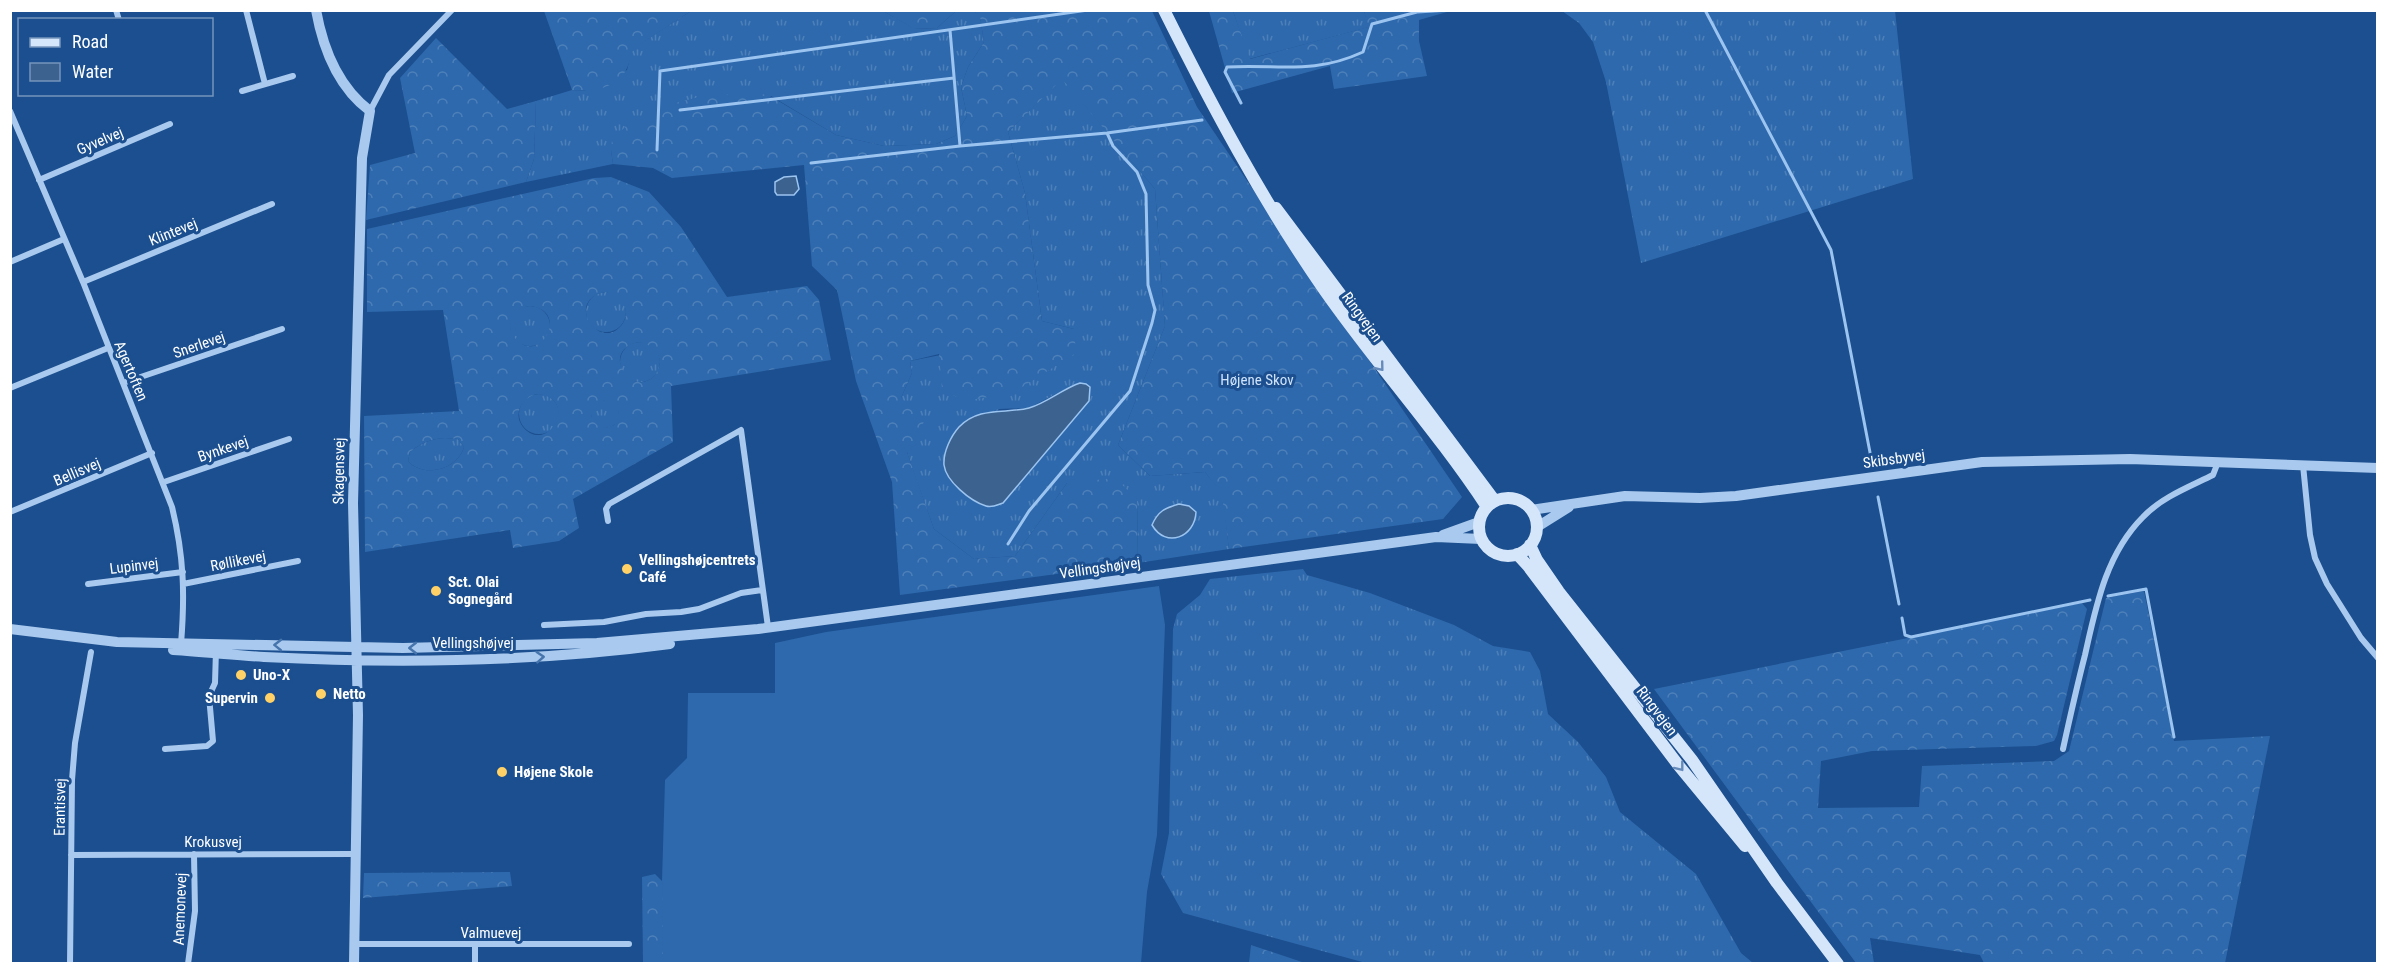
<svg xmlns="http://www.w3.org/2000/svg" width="2388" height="974" viewBox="0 0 2388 974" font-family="'Roboto Condensed',sans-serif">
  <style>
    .grass { fill: url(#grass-tufts); fill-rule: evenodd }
    .forest { fill: url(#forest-crowns); fill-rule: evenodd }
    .pitch { fill: #2e69ad }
    .water { fill: #3c6290; stroke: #9cc4f0; stroke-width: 1.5 }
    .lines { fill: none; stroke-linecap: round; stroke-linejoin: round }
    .stream { stroke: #9cc4f0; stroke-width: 3 }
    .minor { stroke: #a9c9ee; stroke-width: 6 }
    .tertiary { stroke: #a9c9ee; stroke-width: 10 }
    .secondary { stroke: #d6e6fa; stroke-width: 12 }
    .oneway { stroke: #668bba }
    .oneway2 { stroke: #4674ac }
    .poi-dot { fill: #ffd166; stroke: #1b4f8f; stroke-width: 2 }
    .labels { text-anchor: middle; stroke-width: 6; stroke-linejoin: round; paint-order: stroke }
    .street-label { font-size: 15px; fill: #fff; stroke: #1b4f8f }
    .park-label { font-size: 15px; fill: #cfe3fa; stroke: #1b4f8f }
    .poi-label { font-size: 15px; font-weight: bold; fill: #fff; stroke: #1b4f8f; text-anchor: start }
  </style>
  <defs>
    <pattern id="grass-tufts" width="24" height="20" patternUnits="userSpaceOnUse" patternTransform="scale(1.5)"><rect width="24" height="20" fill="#2e69ad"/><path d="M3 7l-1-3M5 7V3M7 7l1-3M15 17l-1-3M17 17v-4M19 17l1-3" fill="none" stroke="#4d80b9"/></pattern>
    <pattern id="forest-crowns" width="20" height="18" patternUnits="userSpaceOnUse" patternTransform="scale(1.5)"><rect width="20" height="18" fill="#2e69ad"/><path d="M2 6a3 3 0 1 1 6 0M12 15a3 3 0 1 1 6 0" fill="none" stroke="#4d80b9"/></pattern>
  </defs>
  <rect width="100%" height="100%" fill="#1b4f8f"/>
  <path class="grass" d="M691 11H883L915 29 937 28 956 11H974L980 16 984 42 968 67 961 87 967 116 955 136 936 144 884 146 836 135 771 96 611 150 613 164 526 182 534 159 536 101 572 90 584 91 627 70 632 49Z
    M1233 11H1364L1369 27 1249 59Z
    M1454 11H1895L1913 179 1641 263 1606 82 1593 42 1579 23 1562 11Z
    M1062 78 1155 189 1165 326 1118 445 1150 476 1205 472 1223 495 1229 549 1138 563 1137 499 1067 483 1015 556 974 559 934 529 916 479 907 452 901 398 912 373 910 361 1074 329 1042 321 1025 193 1008 132ZM1071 386 949 477 944 462 999 409 1029 408Z
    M586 312a20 20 0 1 1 40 0a20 20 0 1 1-40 0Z
    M510 326a20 20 0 1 1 40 0a20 20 0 1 1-40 0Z
    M620 362a20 20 0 1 1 40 0a20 20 0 1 1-40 0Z
    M519 414a20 20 0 1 1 40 0a20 20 0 1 1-40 0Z
    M591 414a14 14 0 1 1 28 0a14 14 0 1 1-28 0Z
    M445 438 458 439 464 447C458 469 424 479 408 461L410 452C421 443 430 439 445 438Z
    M1303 569 1307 575 1370 593 1454 625 1493 646 1530 652 1540 671 1548 714 1578 742 1606 777 1620 812 1696 874 1741 953 1753 963H1366L1183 913 1161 874 1169 833 1173 629 1177 614 1200 595 1210 579Z"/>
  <path class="forest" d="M1454 10 1419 20V41L1427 76 1334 89 1330 66 1232 93 1209 11H1233L1250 59 1368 27 1364 11Z
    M544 11V10L691 11 633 49C631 55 630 62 627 68 618 88 592 93 572 90Z
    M883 11 956 10V11L937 28 914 29Z
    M974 11H1152L1197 107 1462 497 1443 519 1229 549 1222 495 1205 472 1150 476 1118 445 1165 326 1155 189 1062 79 1008 132 1025 193 1042 321 1074 329 1076 353 1013 393 964 401 942 389 939 354 910 361 912 373 901 398 924 422 907 452 934 529 974 559 1015 556 1067 483 1115 478 1137 499 1138 563 900 595 892 482 856 381 837 290 812 266 804 165 672 178 653 168 613 164 611 150 612 140 627 125 671 104 711 94 770 96 836 135 884 146 936 144 955 136 967 116 961 87 968 67 984 42 980 17Z
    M436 38 507 109 536 101 534 159 526 182 366 220 370 165 415 153 400 78Z
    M611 177 649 192 681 227 727 297 807 286 819 300 831 360 671 386 673 442 573 499 579 528 559 541 513 548 510 530 365 552 364 416 459 411 443 310 367 312V229L594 178ZM605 292C619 294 632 308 623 323 602 355 562 301 605 292ZM529 306C572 310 539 367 515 338 504 325 515 309 529 306ZM639 342C653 344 666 358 657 372 636 404 596 351 639 342ZM537 394C581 398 547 456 523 427 512 413 523 397 537 394ZM604 400 613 403 619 413 614 425 605 428 596 424 591 416 594 407ZM445 438 458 439 464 447C458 469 424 479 408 461L410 452C421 443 430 439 445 438Z
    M2144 591 2174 741 2270 736 2225 963H1984L1980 955 1870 938 1874 963H1856L1654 689 2082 603 2087 609 2057 735 2054 741 2036 746 1872 751 1821 761 1818 808 1919 807 1922 766 2054 761 2069 751 2106 598Z
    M510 872 512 886 363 898 364 873Z
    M655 874 662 881 669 963H643L642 877Z
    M1251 945 1302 962V963H1249Z"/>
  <path class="pitch" d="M1159 586 1165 625 1157 835 1147 892 1141 963H663L662 881 665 780 687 758 688 693H775V643L826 632Z"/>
  <path class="water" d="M796 176 799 189 794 195H777L775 192V182L784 177Z
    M1080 383 1086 384 1090 387 1089 401 1003 503C997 505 992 508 986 506 970 501 946 481 944 465 943 452 951 436 959 427 979 406 1006 414 1029 408 1047 403 1062 389 1080 383Z
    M1179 504 1189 506 1196 512C1195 537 1166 549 1152 525 1158 511 1165 508 1179 504Z"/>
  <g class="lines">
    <path class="stream" d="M1705 10 1831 250 1873 468
      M950 30 960 146 1107 133 1202 120
      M1241 103 1225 72 1227 67C1279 64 1313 75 1363 52L1372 24 1417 12 1450 10
      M680 110 954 78
      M657 150 660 71 1088 10
      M811 163 960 146
      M1878 497 1899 604
      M1008 544 1029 511 1130 391 1152 323 1155 310 1148 285 1146 194 1137 172 1113 146 1107 133
      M2108 596 2146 589 2174 737
      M1902 618 1905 635 1911 637 2090 600"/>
    <path class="minor" d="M116 10 119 20
      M246 10 265 84
      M242 91 293 76
      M10 111 83 282 172 507C184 556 185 595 181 644
      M370 111 389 75 452 10
      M39 180 170 124
      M10 262 64 239
      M83 282 272 204
      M123 383 282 329
      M10 388 108 348
      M2303 465 2310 535 2315 558 2327 584 2361 638 2378 658
      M164 482 289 439
      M10 512 152 453
      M608 521 606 509 609 504 741 430 768 627
      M88 584 183 572
      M183 584 298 561
      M544 625 604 622 646 614 681 612 699 609 741 593 762 590
      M165 749 207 746 213 741 209 696 215 683 216 650
      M2063 749C2070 717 2077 686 2085 655 2096 606 2106 554 2143 517 2162 497 2189 487 2213 475L2218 462
      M71 855 354 854
      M354 944H629
      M475 945V964
      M70 964 72 780 75 743 91 652
      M188 964 195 911 194 854"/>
    <path class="tertiary" d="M316 10C323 49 338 87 370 111L362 158 353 503 358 715 354 964
      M1531 510 1625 496 1700 498 1736 496 1982 462 2130 459 2378 468
      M1537 527 1569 507
      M1443 535 1479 522
      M10 629 117 642 403 648 597 643 758 629 1436 537 1481 539
      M173 650C204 652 234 655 264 657 399 664 536 662 670 644"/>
    <path class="secondary" d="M1164 10C1212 106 1262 200 1323 288 1375 363 1437 431 1487 507
      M1276 208 1495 501
      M1479 527a29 29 0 1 1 58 0a29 29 0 1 1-58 0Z
      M1530 545 1537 560 1559 592 1692 760 1777 883 1838 964
      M1517 554 1528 566 1679 766 1745 846"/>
  </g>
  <defs><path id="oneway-chevron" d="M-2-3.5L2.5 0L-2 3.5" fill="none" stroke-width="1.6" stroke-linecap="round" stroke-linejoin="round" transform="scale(1.5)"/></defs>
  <g class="oneway">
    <use href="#oneway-chevron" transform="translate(1380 367) rotate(51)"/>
    <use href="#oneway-chevron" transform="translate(1680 767) rotate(52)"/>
  </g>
  <g class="oneway2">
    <use href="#oneway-chevron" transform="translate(278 645) rotate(-179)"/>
    <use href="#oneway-chevron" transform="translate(413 648) rotate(180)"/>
    <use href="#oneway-chevron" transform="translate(540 657) rotate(-4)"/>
  </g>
  <g class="poi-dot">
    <circle cx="627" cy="569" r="6"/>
    <circle cx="436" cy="591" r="6"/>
    <circle cx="241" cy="675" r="6"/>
    <circle cx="321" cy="694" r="6"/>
    <circle cx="270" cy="698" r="6"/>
    <circle cx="502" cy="772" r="6"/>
  </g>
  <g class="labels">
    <g class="street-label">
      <text transform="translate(100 141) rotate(-23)" y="5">Gyvelvej</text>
      <text transform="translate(173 232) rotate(-22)" y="5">Klintevej</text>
      <text transform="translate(1362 317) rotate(54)" y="5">Ringvejen</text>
      <text transform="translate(199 345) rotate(-19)" y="5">Snerlevej</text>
      <text transform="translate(131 371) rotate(67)" y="5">Agertoften</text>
      <text transform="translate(223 449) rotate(-19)" y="5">Bynkevej</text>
      <text transform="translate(1894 459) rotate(-8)" y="5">Skibsbyvej</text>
      <text transform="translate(339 471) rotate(-89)" y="5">Skagensvej</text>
      <text transform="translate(77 472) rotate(-23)" y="5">Bellisvej</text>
      <text transform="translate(238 561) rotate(-11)" y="5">Røllikevej</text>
      <text transform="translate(134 566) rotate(-7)" y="5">Lupinvej</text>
      <text transform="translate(1100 568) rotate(-8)" y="5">Vellingshøjvej</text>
      <text x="473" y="648">Vellingshøjvej</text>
      <text transform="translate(1657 711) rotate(53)" y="5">Ringvejen</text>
      <text transform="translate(60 807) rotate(-89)" y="5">Erantisvej</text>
      <text x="213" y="847">Krokusvej</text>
      <text transform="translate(180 909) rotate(-88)" y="5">Anemonevej</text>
      <text x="491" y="938">Valmuevej</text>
    </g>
    <g class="park-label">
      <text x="1257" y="385">Højene Skov</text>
    </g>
    <g class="poi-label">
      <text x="639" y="565">Vellingshøjcentrets<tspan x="639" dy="17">Café</tspan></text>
      <text x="448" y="587">Sct. Olai<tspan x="448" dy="17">Sognegård</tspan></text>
      <text x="253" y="680">Uno-X</text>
      <text x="333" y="699">Netto</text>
      <text x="258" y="703" text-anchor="end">Supervin</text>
      <text x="514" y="777">Højene Skole</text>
    </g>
  </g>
  <rect width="2388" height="974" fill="none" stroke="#ffffff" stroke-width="24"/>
  <rect x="18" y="18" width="195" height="78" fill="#1b4f8f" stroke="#7695bc" stroke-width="1.5"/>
  <rect x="30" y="38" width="30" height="9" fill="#d6e6fa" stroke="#7695bc" stroke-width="1.5"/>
  <text x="72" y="48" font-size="18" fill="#ffffff">Road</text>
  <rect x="30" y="63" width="30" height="18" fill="#3c6290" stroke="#7695bc" stroke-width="1.5"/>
  <text x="72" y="78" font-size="18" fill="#ffffff">Water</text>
</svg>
